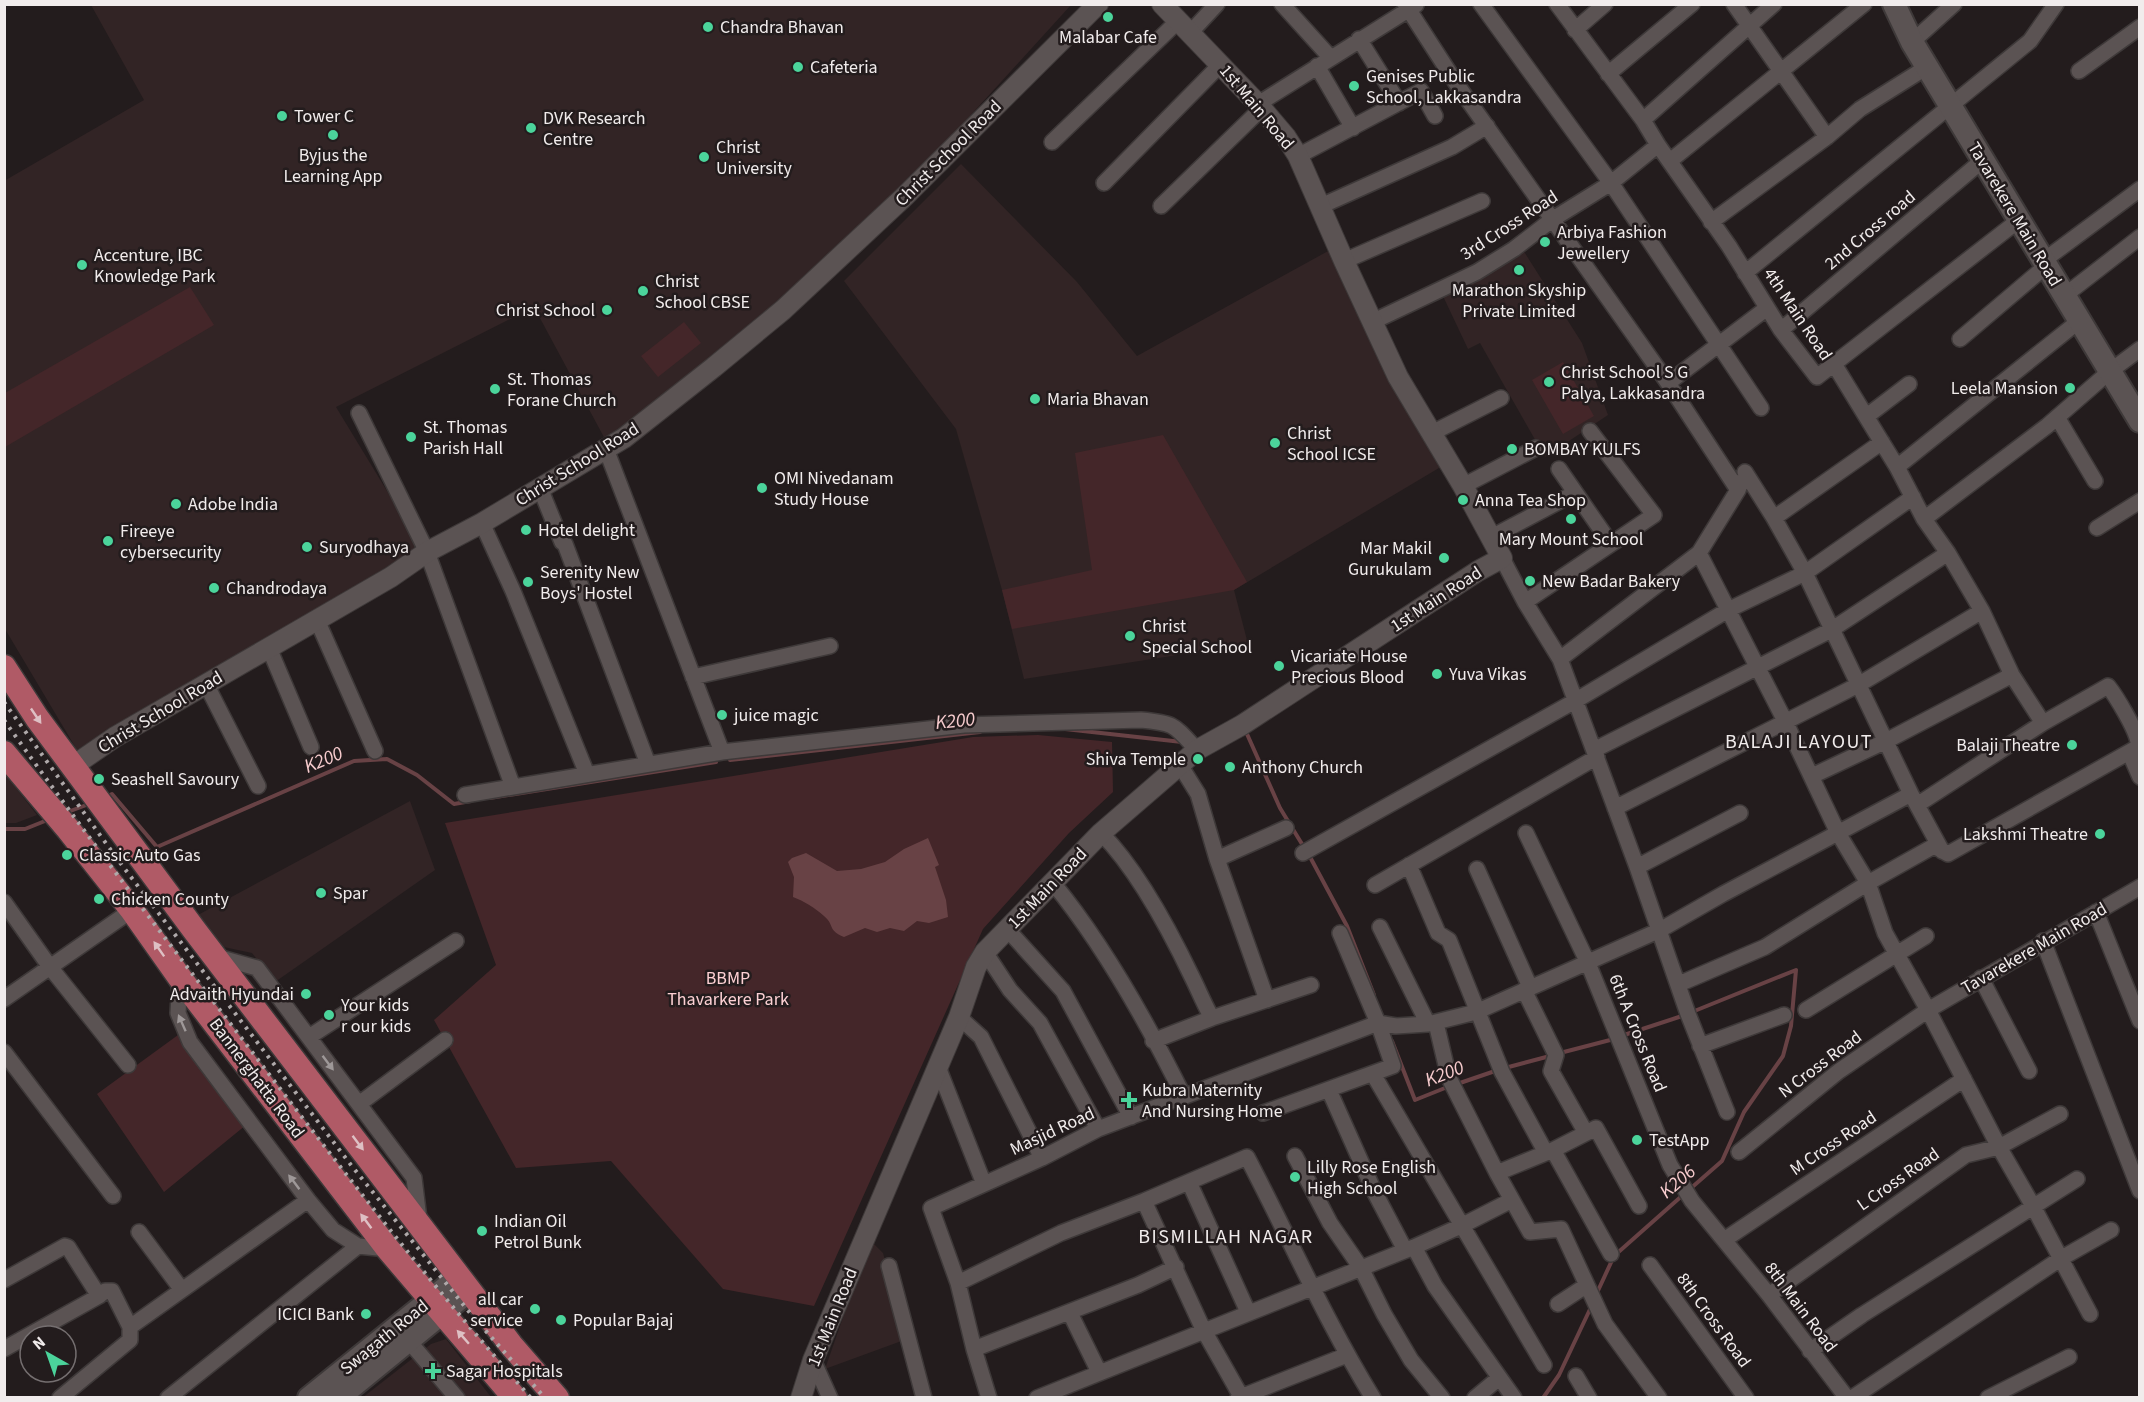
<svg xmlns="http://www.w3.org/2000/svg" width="2144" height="1402" viewBox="0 0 2144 1402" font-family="'Source Sans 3',sans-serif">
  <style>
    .built { fill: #322425 }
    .green { fill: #442629 }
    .water { fill: #684245 }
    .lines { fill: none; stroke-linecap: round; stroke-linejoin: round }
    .stream { stroke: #684245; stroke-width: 4 }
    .minor-casing { stroke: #3e3939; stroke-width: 18 }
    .tertiary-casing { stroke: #3e3939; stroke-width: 22 }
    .secondary-casing { stroke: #3e3939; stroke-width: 26 }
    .primary-casing { stroke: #3e3939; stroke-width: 27 }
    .minor { stroke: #5b5353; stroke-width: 15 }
    .tertiary { stroke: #5b5353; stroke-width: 20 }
    .secondary { stroke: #5b5353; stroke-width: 22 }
    .primary { stroke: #b05a66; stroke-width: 24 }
    .rail { stroke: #afa9aa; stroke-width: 4; stroke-dasharray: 3 6; stroke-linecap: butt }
    .oneway { fill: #dec0c4 }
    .oneway2 { fill: #9e9898 }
    .poi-dot { fill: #4bd49b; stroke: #231c1d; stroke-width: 2 }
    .labels { text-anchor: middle; stroke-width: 5; stroke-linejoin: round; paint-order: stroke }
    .poi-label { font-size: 18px; fill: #f1ecec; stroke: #231c1d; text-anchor: start }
    .street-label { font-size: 18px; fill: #f1ecec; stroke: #231c1d }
    .park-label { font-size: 18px; fill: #fcd0d3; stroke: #231c1d }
    .water-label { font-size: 20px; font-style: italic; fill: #f7ccce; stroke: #231c1d }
    .neighbourhood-label { font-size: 20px; letter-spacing: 1.5px; fill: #f1ecec; stroke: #231c1d }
  </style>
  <rect width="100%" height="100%" fill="#231c1d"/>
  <path class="built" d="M91 5H1071L939 150 772 308 606 441 534 307 336 407 421 547 77 750 5 629 4 181 144 100Z
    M961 164 1077 282 1137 356 1330 250 1419 433 1444 465 1234 590 1248 644 1024 679 1002 590 956 429 844 281Z
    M1523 250 1582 343 1608 415 1545 457 1480 343 1468 349 1442 294Z
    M5 774 37 815 16 823H5Z
    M410 801 435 870 275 982 252 953 219 946 196 916Z
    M870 1240 883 1253 907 1339 825 1369Z
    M446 1339 491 1397 362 1398 431 1344Z"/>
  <path class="green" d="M190 287 214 325 5 447V393Z
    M684 322 701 343 658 377 641 356Z
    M1563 362 1594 416 1563 434 1532 380Z
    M1163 435 1247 582 1234 590 1012 629 1002 590 1092 570 1075 453Z
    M1038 735 1112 742 1113 792 1069 833 983 929 814 1306 723 1289 611 1161 516 1168 434 1020 496 965 445 823 973 737Z
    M178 1035 217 1092 246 1125 164 1192 97 1094Z"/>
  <path class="water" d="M928 838 939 865 935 867 946 900 948 917 929 923 917 921 904 931 890 928 877 932 865 928 844 937C827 930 835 925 824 916 815 908 804 901 793 897L794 877 788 862 792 858 806 853 837 871 861 869 885 862 904 849Z"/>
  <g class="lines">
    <path class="stream" d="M1065 729 1182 742
      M1247 734 1280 808 1305 849
      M730 760 980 732
      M107 796 112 794 157 847 354 761 387 759 417 775 454 804 471 801
      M490 798 716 762
      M65 813 89 804
      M4 829H25L50 819
      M1309 855 1347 926 1374 995
      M1621 1036 1685 1015
      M1392 1041 1415 1100 1450 1086
      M1560 1053 1614 1039
      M1505 1068 1550 1056
      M1457 1084 1498 1070
      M1690 1189 1722 1161 1744 1112 1783 1056 1791 1026 1796 970 1692 1012
      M1596 1295 1614 1256 1684 1194
      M1543 1398 1559 1375 1592 1305"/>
    <defs>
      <path id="minor" d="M1282 4 1330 57
        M1405 4 1458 86 1668 383 1738 490
        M1481 4 1611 183 1761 408
        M1557 4 1643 120 1658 145 1729 246 1781 330 1817 377 2019 220
        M1734 4 1827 137
        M1575 30 1605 4
        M1190 33 1217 4
        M1359 39 1399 103
        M1912 42 1954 4
        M1317 66 1353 128
        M2079 71 2140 27
        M1608 74 1692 4
        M1258 104 1416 5
        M1643 120 1774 4
        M1052 142 1178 21
        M1298 156 1421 91 1435 116
        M1670 161 1864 4
        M1104 183 1221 64
        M1161 206 1262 108
        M1321 206 1452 147 1487 126
        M1711 222 1827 137 1860 109 1927 67
        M1344 261 1482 201
        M2043 261 2140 189
        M1745 273 2030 41 2056 4
        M2064 296 2140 237
        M1372 322 1477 272 1514 249 1553 219 1611 183 1658 145
        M1781 330 1983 160
        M1960 339 2046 266
        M1834 364 1897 467 1924 519 1948 553 1982 611 2012 675 2043 723
        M1668 383 1767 308
        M359 413 427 552 513 787
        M1867 416 1909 384
        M2057 417 2095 481
        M1590 431 1654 515 1611 544
        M1430 434 1501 398
        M606 449 722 752
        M1897 467 2079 321
        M1745 472 1774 518 1805 573 1911 794 1942 851
        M1463 486 1536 448
        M540 488 562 542 565 544 648 764
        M1774 518 1882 442
        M1924 519 2047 426 2109 372 2140 349
        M482 523 513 591 587 774
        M2097 528 2140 501
        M1490 538 1575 493
        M1699 553 1785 721 1838 833 1868 883 1885 933 1928 1010 1999 1147 2033 1206 2090 1314
        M1502 558 1525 602 1560 659 1637 867 1688 1014 1727 1112
        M1525 602 1611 544 1559 469
        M317 620 375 751
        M269 648 311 747
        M1560 659 1699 553 1738 490 1741 482
        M693 677 830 646
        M206 684 258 786
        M1594 750 1831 630 1948 553
        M1180 765 1198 794 1217 859 1267 1000
        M1812 776 1886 741 2012 675
        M465 795 722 752 964 725 1141 720C1175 723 1174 725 1197 750
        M1917 805 2043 723 2108 686C2116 696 2136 729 2138 742 2139 749 2136 754 2133 761L2140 777
        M1615 808 1858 685 1982 611
        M1101 833C1137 869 1170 931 1192 977 1199 991 1204 1004 1212 1018
        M1526 833 1588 963 1670 1165 1692 1201 1769 1295 1847 1398
        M1303 853 1575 701 1728 610 1805 573 1913 497
        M1217 859 1286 828
        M1409 865 1438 933 1449 940 1502 1072 1546 1153
        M1637 867 1740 813
        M1477 869 1530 987
        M1053 883C1104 945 1148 1024 1184 1097
        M1375 885 1597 757
        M4 902 50 967 128 1065
        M2096 912 2140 1021
        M1380 927 1428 1024
        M1007 929 1063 991 1131 1117
        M1340 933 1378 1023 1396 1026 1428 1024 1476 1012 1660 930 1723 894 1911 794
        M2043 941 2140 1191
        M985 952 1010 990 1040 1023 1098 1129
        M214 956 257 968 414 1178 419 1219
        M180 978 178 1013 190 1042 308 1200 333 1230 358 1246 388 1249
        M1981 978 2029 1071
        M1679 984 1765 947 1868 883 1934 846 1948 854 2138 747
        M1524 990 1556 1055 1551 1071 1586 1133
        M4 999 132 910
        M1806 1010 1926 936
        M959 1017 981 1037 1042 1158
        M1436 1023 1449 1078 1497 1173 1553 1150 1596 1128 1639 1206
        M309 1037 456 941
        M1153 1041 1212 1018 1311 985
        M1700 1046 1784 1015
        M4 1052 113 1196
        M938 1067 984 1184
        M1373 1074 1544 1365
        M1329 1090 1374 1191 1405 1250
        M359 1104 445 1040
        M1553 1150 1611 1254
        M1739 1152 1839 1071 1928 1010 2140 887
        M1295 1156 1330 1223 1361 1268 1384 1314 1411 1360 1442 1398
        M1497 1173 1530 1232 1561 1229 1605 1324 1659 1398
        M1189 1182 1248 1312
        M1144 1201 1203 1329 1242 1398
        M139 1232 182 1290 308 1200
        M1724 1240 1964 1079
        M1414 1247 1435 1286 1514 1398
        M1650 1265 1746 1398
        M889 1266 924 1398
        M4 1280 65 1246 68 1247 99 1296
        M958 1283 1061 1233 1144 1201 1247 1157C1289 1237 1325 1320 1373 1398
        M1769 1295 1966 1155 1999 1147 2060 1114
        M1558 1304 1587 1285
        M1070 1313 1099 1372
        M408 1340 457 1398
        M4 1349 99 1296 105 1291H112L130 1327 182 1290
        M974 1349 1138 1285 1176 1267
        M1810 1351 1862 1315 2077 1179
        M813 1360 830 1398
        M1576 1376 1589 1398
        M60 1398 130 1340V1327
        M168 1398 358 1246
        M989 1398 974 1349 958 1283 931 1208 1042 1158 1098 1129 1378 1023 1393 1066 1263 1113
        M1037 1398 1414 1247 1461 1226 1512 1200
        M1238 1398 1347 1355
        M1475 1398 1499 1378
        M1852 1398 2060 1259 2111 1230
        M1988 1398 2069 1357"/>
      <path id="tertiary" d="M73 766 115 737 391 577 427 552 482 523 624 438 714 367 783 310 905 196 1098 4
        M801 1398 813 1360 959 1017 976 967 985 952 1101 833 1197 750 1242 725 1478 571 1502 558 1463 486 1398 377 1344 261 1298 156 1286 137 1258 104 1162 4"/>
      <path id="secondary" d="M1894 4 1912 42 2140 421
        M309 1398 459 1277
        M338 1398 469 1291"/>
      <path id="primary" d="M4 667 37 718 195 931 511 1345 557 1398
        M4 753 68 829 132 910 180 978 388 1249 515 1398"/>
    </defs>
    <use href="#minor" class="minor-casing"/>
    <use href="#tertiary" class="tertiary-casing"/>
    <use href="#secondary" class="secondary-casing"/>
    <use href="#primary" class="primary-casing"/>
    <use href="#minor" class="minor"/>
    <use href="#tertiary" class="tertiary"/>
    <use href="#secondary" class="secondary"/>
    <use href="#primary" class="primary"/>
    <path class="rail" d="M4 702 118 860 351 1165 470 1313 545 1398
      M4 720C82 830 164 937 246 1044 338 1165 430 1284 531 1398"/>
  </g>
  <defs><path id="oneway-solid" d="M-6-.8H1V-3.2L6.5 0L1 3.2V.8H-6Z" transform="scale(1.5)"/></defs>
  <g class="oneway">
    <use href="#oneway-solid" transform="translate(36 716) rotate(56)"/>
    <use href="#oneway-solid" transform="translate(159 949) rotate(-125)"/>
    <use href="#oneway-solid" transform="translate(358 1143) rotate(53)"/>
    <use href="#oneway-solid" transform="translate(366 1221) rotate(-127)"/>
    <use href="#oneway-solid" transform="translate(463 1337) rotate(-131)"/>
  </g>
  <g class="oneway2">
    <use href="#oneway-solid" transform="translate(182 1023) rotate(-114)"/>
    <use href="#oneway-solid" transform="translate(328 1063) rotate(53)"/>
    <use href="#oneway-solid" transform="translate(294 1182) rotate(-127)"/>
  </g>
  <g class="poi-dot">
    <circle cx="1108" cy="17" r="6"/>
    <circle cx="708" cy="27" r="6"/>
    <circle cx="798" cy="67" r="6"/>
    <circle cx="1354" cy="86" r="6"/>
    <circle cx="282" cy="116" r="6"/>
    <circle cx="531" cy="128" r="6"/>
    <circle cx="333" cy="135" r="6"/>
    <circle cx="704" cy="157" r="6"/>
    <circle cx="1545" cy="242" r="6"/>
    <circle cx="82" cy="265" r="6"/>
    <circle cx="1519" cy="270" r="6"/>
    <circle cx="643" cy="291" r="6"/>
    <circle cx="607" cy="310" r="6"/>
    <circle cx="1549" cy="382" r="6"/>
    <circle cx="2070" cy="388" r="6"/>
    <circle cx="495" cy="389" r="6"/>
    <circle cx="1035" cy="399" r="6"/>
    <circle cx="411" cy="437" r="6"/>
    <circle cx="1275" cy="443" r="6"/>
    <circle cx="1512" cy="449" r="6"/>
    <circle cx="762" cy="488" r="6"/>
    <circle cx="1463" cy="500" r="6"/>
    <circle cx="176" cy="504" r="6"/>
    <circle cx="1571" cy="519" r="6"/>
    <circle cx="526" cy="530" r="6"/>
    <circle cx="108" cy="541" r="6"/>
    <circle cx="307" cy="547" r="6"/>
    <circle cx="1444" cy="558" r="6"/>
    <circle cx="1530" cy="581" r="6"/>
    <circle cx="528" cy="582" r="6"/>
    <circle cx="214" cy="588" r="6"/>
    <circle cx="1130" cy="636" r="6"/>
    <circle cx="1279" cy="666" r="6"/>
    <circle cx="1437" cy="674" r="6"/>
    <circle cx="722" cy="715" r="6"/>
    <circle cx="2072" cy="745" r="6"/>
    <circle cx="1198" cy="759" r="6"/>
    <circle cx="1230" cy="767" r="6"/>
    <circle cx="99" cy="779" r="6"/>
    <circle cx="2100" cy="834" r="6"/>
    <circle cx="67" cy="855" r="6"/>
    <circle cx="321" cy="893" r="6"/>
    <circle cx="99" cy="899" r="6"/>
    <circle cx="306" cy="994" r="6"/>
    <circle cx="329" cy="1015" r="6"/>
    <path d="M1126 1091h6v6h6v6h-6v6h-6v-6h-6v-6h6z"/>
    <circle cx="1637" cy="1140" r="6"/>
    <circle cx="1295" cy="1177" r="6"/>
    <circle cx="482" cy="1231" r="6"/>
    <circle cx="535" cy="1309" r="6"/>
    <circle cx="366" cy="1314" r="6"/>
    <circle cx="561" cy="1320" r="6"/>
    <path d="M430 1362h6v6h6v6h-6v6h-6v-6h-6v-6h6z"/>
  </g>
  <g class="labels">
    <g class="poi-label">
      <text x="720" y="33">Chandra Bhavan</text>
      <text x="1108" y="43" text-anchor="middle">Malabar Cafe</text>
      <text x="810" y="73">Cafeteria</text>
      <text x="1366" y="82">Genises Public<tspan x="1366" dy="21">School, Lakkasandra</tspan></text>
      <text x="294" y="122">Tower C</text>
      <text x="543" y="124">DVK Research<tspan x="543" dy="21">Centre</tspan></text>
      <text x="716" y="153">Christ<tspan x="716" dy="21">University</tspan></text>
      <text x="333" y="161" text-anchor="middle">Byjus the<tspan x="333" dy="21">Learning App</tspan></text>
      <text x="1557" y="238">Arbiya Fashion<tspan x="1557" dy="21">Jewellery</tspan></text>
      <text x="94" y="261">Accenture, IBC<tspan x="94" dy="21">Knowledge Park</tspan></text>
      <text x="655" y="287">Christ<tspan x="655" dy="21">School CBSE</tspan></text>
      <text x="1519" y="296" text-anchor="middle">Marathon Skyship<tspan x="1519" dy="21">Private Limited</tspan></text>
      <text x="595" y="316" text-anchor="end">Christ School</text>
      <text x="1561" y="378">Christ School S G<tspan x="1561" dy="21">Palya, Lakkasandra</tspan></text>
      <text x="507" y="385">St. Thomas<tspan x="507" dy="21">Forane Church</tspan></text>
      <text x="2058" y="394" text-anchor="end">Leela Mansion</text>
      <text x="1047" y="405">Maria Bhavan</text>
      <text x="423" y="433">St. Thomas<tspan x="423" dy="21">Parish Hall</tspan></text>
      <text x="1287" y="439">Christ<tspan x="1287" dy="21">School ICSE</tspan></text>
      <text x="1524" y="455">BOMBAY KULFS</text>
      <text x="774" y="484">OMI Nivedanam<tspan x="774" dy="21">Study House</tspan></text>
      <text x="1475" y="506">Anna Tea Shop</text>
      <text x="188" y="510">Adobe India</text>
      <text x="538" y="536">Hotel delight</text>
      <text x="120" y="537">Fireeye<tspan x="120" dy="21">cybersecurity</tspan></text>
      <text x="1571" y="545" text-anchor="middle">Mary Mount School</text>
      <text x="319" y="553">Suryodhaya</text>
      <text x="1432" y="554" text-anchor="end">Mar Makil<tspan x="1432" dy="21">Gurukulam</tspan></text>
      <text x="540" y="578">Serenity New<tspan x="540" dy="21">Boys' Hostel</tspan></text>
      <text x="1542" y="587">New Badar Bakery</text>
      <text x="226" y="594">Chandrodaya</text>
      <text x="1142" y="632">Christ<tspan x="1142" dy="21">Special School</tspan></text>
      <text x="1291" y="662">Vicariate House<tspan x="1291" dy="21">Precious Blood</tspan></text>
      <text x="1449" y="680">Yuva Vikas</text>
      <text x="734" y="721">juice magic</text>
      <text x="2060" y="751" text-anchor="end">Balaji Theatre</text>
      <text x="1186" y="765" text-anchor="end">Shiva Temple</text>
      <text x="1242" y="773">Anthony Church</text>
      <text x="111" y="785">Seashell Savoury</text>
      <text x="2088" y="840" text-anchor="end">Lakshmi Theatre</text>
      <text x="79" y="861">Classic Auto Gas</text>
      <text x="333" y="899">Spar</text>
      <text x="111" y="905">Chicken County</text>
      <text x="294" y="1000" text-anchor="end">Advaith Hyundai</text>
      <text x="341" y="1011">Your kids<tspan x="341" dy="21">r our kids</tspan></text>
      <text x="1142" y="1096">Kubra Maternity<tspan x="1142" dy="21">And Nursing Home</tspan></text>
      <text x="1649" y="1146">TestApp</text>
      <text x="1307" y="1173">Lilly Rose English<tspan x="1307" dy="21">High School</tspan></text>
      <text x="494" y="1227">Indian Oil<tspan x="494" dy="21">Petrol Bunk</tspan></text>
      <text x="523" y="1305" text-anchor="end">all car<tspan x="523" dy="21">service</tspan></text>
      <text x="354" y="1320" text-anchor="end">ICICI Bank</text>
      <text x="573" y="1326">Popular Bajaj</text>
      <text x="446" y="1377">Sagar Hospitals</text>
    </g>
    <g class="street-label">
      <text transform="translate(1257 107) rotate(50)" y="6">1st Main Road</text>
      <text transform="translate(948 153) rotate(-45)" y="6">Christ School Road</text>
      <text transform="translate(2015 214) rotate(59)" y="6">Tavarekere Main Road</text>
      <text transform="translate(1509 225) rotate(-33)" y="6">3rd Cross Road</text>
      <text transform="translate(1870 230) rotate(-40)" y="6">2nd Cross road</text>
      <text transform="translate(1798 314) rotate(56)" y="6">4th Main Road</text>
      <text transform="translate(577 464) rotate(-32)" y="6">Christ School Road</text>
      <text transform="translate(1436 599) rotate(-33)" y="6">1st Main Road</text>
      <text transform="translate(160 712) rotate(-31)" y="6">Christ School Road</text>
      <text transform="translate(1047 888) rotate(-46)" y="6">1st Main Road</text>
      <text transform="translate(2034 948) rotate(-30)" y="6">Tavarekere Main Road</text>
      <text transform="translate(1638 1033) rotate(68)" y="6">6th A Cross Road</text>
      <text transform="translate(1820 1064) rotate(-37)" y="6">N Cross Road</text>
      <text transform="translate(257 1078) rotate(53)" y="6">Bannerghatta Road</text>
      <text transform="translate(1052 1131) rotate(-25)" y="6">Masjid Road</text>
      <text transform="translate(1833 1143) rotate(-34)" y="6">M Cross Road</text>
      <text transform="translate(1898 1179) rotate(-35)" y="6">L Cross Road</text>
      <text transform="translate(1801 1307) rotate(53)" y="6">8th Main Road</text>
      <text transform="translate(832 1317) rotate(-68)" y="6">1st Main Road</text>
      <text transform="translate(1714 1320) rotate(54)" y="6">8th Cross Road</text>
      <text transform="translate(384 1337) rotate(-39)" y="6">Swagath Road</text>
    </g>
    <g class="park-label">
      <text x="728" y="984">BBMP<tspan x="728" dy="21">Thavarkere Park</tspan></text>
    </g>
    <g class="water-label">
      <text transform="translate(955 720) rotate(-6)" y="7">K200</text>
      <text transform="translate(323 759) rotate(-23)" y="7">K200</text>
      <text transform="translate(1444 1073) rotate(-21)" y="7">K200</text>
      <text transform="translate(1677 1181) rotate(-41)" y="7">K206</text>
    </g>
    <g class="neighbourhood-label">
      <text x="1799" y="748">BALAJI LAYOUT</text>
      <text x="1226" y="1243">BISMILLAH NAGAR</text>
    </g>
  </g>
  <rect width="2144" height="1402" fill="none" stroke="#f1ecec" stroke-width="12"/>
  <g transform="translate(48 1354) rotate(320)"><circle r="28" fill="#231c1d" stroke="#756f70" stroke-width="1.5"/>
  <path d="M0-4.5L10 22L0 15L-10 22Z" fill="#4bd49b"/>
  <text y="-9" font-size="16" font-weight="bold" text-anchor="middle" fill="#f1ecec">N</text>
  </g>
</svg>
